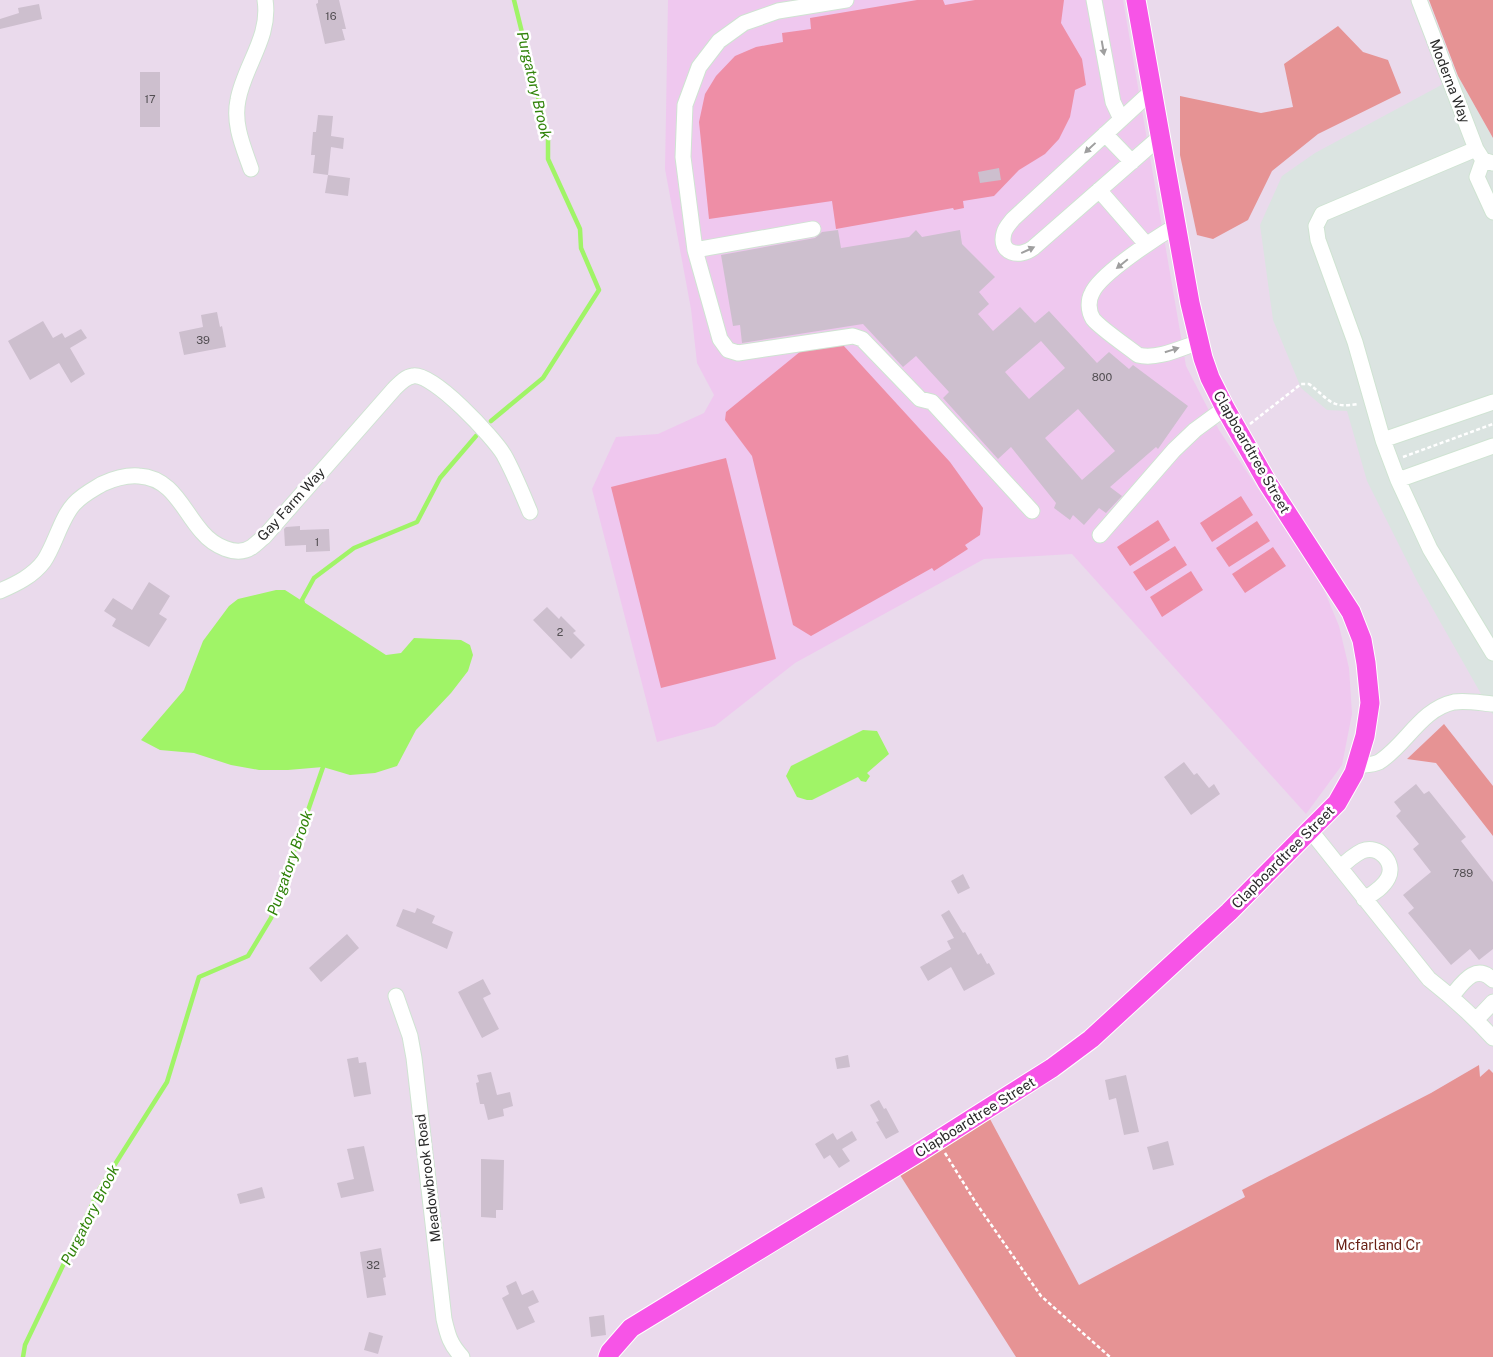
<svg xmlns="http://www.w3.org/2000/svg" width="1493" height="1357" viewBox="0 0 1493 1357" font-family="'Public Sans',sans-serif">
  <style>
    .industrial { fill: #dbe4e1 }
    .education { fill: #efc8ef }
    .green { fill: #e69394 }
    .pitch { fill: #ee8ea6 }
    .water { fill: #a0f467 }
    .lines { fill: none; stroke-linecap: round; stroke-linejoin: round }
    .stream { stroke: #a0f467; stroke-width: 4.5 }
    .building { fill: #cdbfce; fill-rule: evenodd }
    .minor-casing { stroke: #cfe3d2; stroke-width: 17 }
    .major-casing { stroke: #fff; stroke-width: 21 }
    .path { stroke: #fff; stroke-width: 2.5; stroke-dasharray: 4 2.5; stroke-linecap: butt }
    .minor { stroke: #fff; stroke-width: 15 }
    .major { stroke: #f754e7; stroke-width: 19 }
    .oneway { fill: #9f9f9f }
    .labels { text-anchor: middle; stroke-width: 5; stroke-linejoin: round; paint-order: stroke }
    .number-label { font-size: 11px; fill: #524e52 }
    .street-label { font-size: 14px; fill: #292929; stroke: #fff }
    .park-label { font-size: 14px; fill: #692116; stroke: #fff }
    .water-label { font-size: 15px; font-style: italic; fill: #308309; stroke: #fff }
  </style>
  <rect width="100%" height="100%" fill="#eadaec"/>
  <path class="industrial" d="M1458 76 1493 138V715L1417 581 1367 481 1347 411 1327 410 1301 388 1273 320 1260 225 1282 176 1315 153Z"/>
  <path class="education" d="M668 0H1123L1186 366 1219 430 1322 585 1339 626 1349 668 1352 714 1342 765 1306 814 1072 554 984 559 795 663 715 726 657 742 592 489 616 437 658 434 704 413 714 395 697 363 691 309 665 169Z"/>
  <path class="green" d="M1429 0H1493V138L1458 76Z
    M1338 26 1363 52 1388 60 1401 93 1318 134 1272 171 1248 220 1213 239 1197 235 1180 155V96L1261 113 1293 107 1284 64Z
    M1444 724 1493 786V836L1436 763 1407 759Z
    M1479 1065 1480 1077 1489 1069 1493 1073V1357H1016L900 1175 990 1119 1079 1285 1245 1197 1242 1190 1431 1093Z"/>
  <path class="pitch" d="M917 0H943L945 5 975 0H1064L1061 23 1082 59 1086 85 1075 90 1070 117 1059 139 1045 154 1019 170 994 196 963 201 964 208 954 210 953 208 836 229 832 201 709 219 699 122 705 94 716 76 735 56 756 47 783 42 782 33 811 29 810 18Z
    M843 345 950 462 983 508 980 535 965 545 968 549 934 571 932 568 811 636 793 625 752 456 725 420 726 412 801 351 826 346Z
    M726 458 776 659 661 688 611 487Z
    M1241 496 1253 515 1212 542 1200 523Z
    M1158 520 1170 540 1130 566 1117 547Z
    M1257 521 1270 541 1229 567 1216 548Z
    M1175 546 1187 565 1146 591 1133 572Z
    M1273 547 1286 566 1245 593 1232 574Z
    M1191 571 1203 590 1162 617 1150 597Z"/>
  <path class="water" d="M276 590H285L386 655 401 653 414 638 461 640 470 645 473 655 468 671 451 693 416 730 397 766 375 773 350 775 323 767 288 770H259L231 765 194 753 160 750 141 740 184 690 203 641 229 606 238 599Z
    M863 730 877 731 889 754 867 773 870 776 866 782 861 781 858 777 812 800H807L797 797 786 776 791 766Z"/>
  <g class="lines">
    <path class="stream" d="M491 421 543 378 599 290 581 248 580 229 548 159V138L514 0
      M303 604 302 600 314 578 354 548 417 522 440 478 476 436
      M23 1357 25 1345 100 1188 167 1082 199 977 248 956 271 918 323 767V763"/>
  </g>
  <path class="building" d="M318 0H339L346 29H342L345 40 325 44 316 4 318 3Z
    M39 4 42 19 0 29V19L19 13 18 8Z
    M140 72H160V127H140Z
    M318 115 333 116 331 136 344 138 343 149 331 147 328 175 350 178 348 196 325 193 328 175 313 173 315 155H311L313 132H316Z
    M999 168 1001 180 980 183 978 172Z
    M838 230 841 248 909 237 916 230 922 237 960 230 962 244 995 277 979 292 989 304 978 314 993 331 1020 307 1035 323 1049 311 1097 363 1109 352 1129 369 1133 365 1188 406 1158 449 1156 447 1110 487 1122 496 1106 513 1099 508 1084 525 1073 515 1070 520 1054 508 1056 503 1011 447 998 459 943 398 949 392 916 356 903 367 863 324 742 343 740 325 733 326 721 255 815 238 822 232ZM1041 341 1065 368 1029 399 1005 372ZM1078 409 1115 451 1082 480 1045 438Z
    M217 312 220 327 222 326 226 347 184 355 179 332 203 327 201 315Z
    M43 321 53 338 62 333 65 338 81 329 87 338 70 348 85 374 71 383 59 363 30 380 8 341Z
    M300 526V530L329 529 330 551 306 552V545L285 546 284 529 286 527Z
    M149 582 170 596 159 614 167 619 149 647 112 626 116 619 104 611 113 598 132 610Z
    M547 607 559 619 561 616 576 631 573 633 585 645 571 659 533 620Z
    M1184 762 1194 775 1197 773 1209 788 1214 784 1220 794 1191 815 1164 777Z
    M1416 784 1424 794 1429 791 1466 837 1461 841 1493 882V949L1479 960 1470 949 1451 965 1408 913 1414 908 1403 895 1431 872 1413 849 1419 844 1396 816 1401 811 1394 802Z
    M963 874 970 888 958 894 951 881Z
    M417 908 435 916 432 923 453 932 447 949 396 926 403 909 415 913Z
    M949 910 963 933 965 932 978 955 981 953 987 964 989 963 995 974 964 991 951 967 928 981 920 967 951 949 947 941 954 938 941 915Z
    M347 934 359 948 321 982 309 968Z
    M483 979 491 994 483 998 499 1029 482 1038 458 992Z
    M848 1055 850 1067 837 1069 835 1058Z
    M358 1057 359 1063 366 1062 371 1094 354 1097 347 1059Z
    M491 1072 497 1095 510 1092 513 1106 503 1109 504 1116 488 1120 484 1104H480L476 1083 479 1082 477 1075Z
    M1126 1075 1139 1132 1124 1135 1116 1098 1109 1100 1105 1080Z
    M879 1100 884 1109 886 1108 899 1132 886 1139 876 1122 879 1121 870 1105Z
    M852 1131 857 1140 842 1149 850 1161 839 1168 830 1155 824 1159 815 1144 833 1133 837 1140Z
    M1168 1141 1174 1165 1153 1170 1147 1147Z
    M364 1146 374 1191 341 1198 337 1183 354 1179 347 1149Z
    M481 1159 504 1160 503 1210H496V1218L481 1217Z
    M262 1187 265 1198 240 1204 237 1194Z
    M381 1248 386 1277 383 1278 386 1295 367 1298 360 1252Z
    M516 1281 522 1295 533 1290 539 1302 528 1307 535 1322 517 1330 502 1298 509 1294 506 1286Z
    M604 1315 606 1335 591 1337 589 1317Z
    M369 1332 383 1336 378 1354 364 1350Z"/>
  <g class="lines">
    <defs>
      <path id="minor" d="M846 0 778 11 744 23 719 41 699 67 685 105 683 157 695 250 720 339 728 350 738 353 853 336 862 339 920 399 932 402 1032 511
        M1094 0 1113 102 1121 119
        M1419 0 1476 149 1483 160 1493 163
        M1152 91 1013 219C1009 224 1005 228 1004 233 998 254 1020 258 1033 248L1160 137
        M1105 134 1132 162
        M1476 149 1322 214 1316 226 1318 240 1355 342 1383 440 1398 480 1430 549 1493 653
        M1483 160 1477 177 1493 212
        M251 169C243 146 233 124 238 100 244 66 271 37 265 0
        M1099 190 1146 244
        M1176 226C1157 237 1100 274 1092 293 1088 300 1088 311 1093 319 1100 328 1128 347 1138 355 1157 360 1181 348 1199 342
        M695 250 813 229
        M1383 440 1493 402
        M1398 480 1493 446
        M1100 535 1174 450 1195 430 1225 408
        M0 591C16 584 33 576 44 561 55 545 61 518 74 504 82 495 92 490 102 484 113 479 127 475 139 476 173 478 183 511 202 532 213 545 236 558 252 547 256 544 260 540 264 537L394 389C399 384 405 377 413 376 433 372 494 438 504 455 514 473 522 493 530 512
        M1356 766C1363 765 1373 765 1379 762 1406 745 1421 709 1454 702 1466 700 1481 703 1493 704
        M1310 830 1429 979C1452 997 1473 1016 1493 1038
        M1340 868C1346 862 1354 855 1362 851 1379 844 1396 863 1388 878 1383 888 1372 894 1364 899
        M396 996 410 1036 414 1058 444 1319C448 1336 450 1344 462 1357
        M1451 997C1462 984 1475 962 1493 980
        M1476 1020 1493 1002"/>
      <path id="major" d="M608 1357 610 1352 631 1328 916 1154 1052 1068 1091 1039 1229 912 1310 830 1337 803 1354 773 1365 736 1370 703 1366 663 1362 640 1351 612 1267 482 1225 408 1210 378 1203 358 1190 303 1136 0"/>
    </defs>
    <use href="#minor" class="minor-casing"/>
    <use href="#major" class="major-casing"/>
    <path class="path" d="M1250 424 1301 384H1309C1329 399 1330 409 1358 404
      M1403 457 1493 424
      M945 1153 976 1203 1041 1296 1110 1357"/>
    <use href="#minor" class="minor"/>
    <use href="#major" class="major"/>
  </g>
  <defs><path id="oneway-solid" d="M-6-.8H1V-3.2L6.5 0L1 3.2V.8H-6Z" transform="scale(1.25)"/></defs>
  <g class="oneway">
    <use href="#oneway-solid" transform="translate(1103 48) rotate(80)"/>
    <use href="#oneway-solid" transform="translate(1090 148) rotate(137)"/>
    <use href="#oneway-solid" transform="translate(1028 250) rotate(-25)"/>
    <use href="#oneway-solid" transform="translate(1122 264) rotate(141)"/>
    <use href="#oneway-solid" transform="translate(1172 350) rotate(-17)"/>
  </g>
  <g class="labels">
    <g class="number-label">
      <text x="331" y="20">16</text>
      <text x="150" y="103">17</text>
      <text x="203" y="344">39</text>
      <text x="1102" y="381">800</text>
      <text x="317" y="546">1</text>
      <text x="560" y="636">2</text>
      <text x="1463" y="877">789</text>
      <text x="373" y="1269">32</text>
    </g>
    <g class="street-label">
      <text transform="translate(1450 81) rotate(69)" y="5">Moderna Way</text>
      <text transform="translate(1252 452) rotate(60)" y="5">Clapboardtree Street</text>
      <text transform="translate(291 504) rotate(-48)" y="5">Gay Farm Way</text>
      <text transform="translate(1283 857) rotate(-45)" y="5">Clapboardtree Street</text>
      <text transform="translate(975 1117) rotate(-32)" y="5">Clapboardtree Street</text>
      <text transform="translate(428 1178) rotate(-97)" y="5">Meadowbrook Road</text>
    </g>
    <g class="park-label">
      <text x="1378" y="1250">Mcfarland Cr</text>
    </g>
    <g class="water-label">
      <text transform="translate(534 85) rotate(77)" y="5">Purgatory Brook</text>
      <text transform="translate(290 863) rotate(-71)" y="5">Purgatory Brook</text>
      <text transform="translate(90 1215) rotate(-63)" y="5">Purgatory Brook</text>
    </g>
  </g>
</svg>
